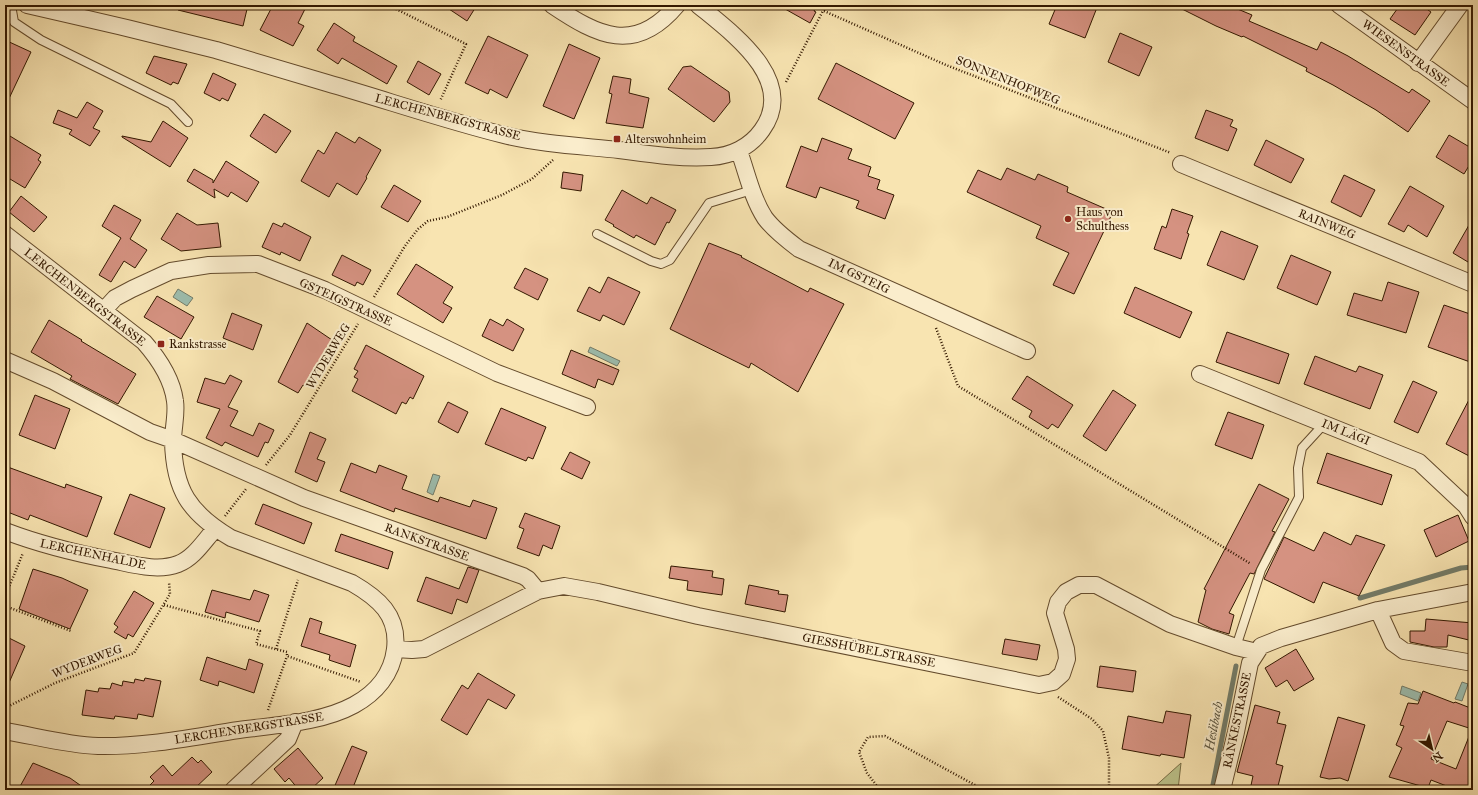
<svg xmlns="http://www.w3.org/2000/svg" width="1478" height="795" viewBox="0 0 1478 795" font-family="'IM FELL Great Primer',serif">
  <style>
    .green { fill: #bdc48c; stroke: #786e46 }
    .water { fill: #9dbeaf; stroke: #737c69 }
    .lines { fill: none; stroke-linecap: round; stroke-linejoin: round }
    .stream { stroke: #737c69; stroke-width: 5 }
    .building { fill: #d59281; stroke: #331800; fill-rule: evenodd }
    .service-casing { stroke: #644b2c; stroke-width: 10 }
    .minor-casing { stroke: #644b2c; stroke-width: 18 }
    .path { stroke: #331800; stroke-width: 2.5; stroke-dasharray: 1 2; stroke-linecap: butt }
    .service { stroke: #faedcc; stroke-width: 8 }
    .minor { stroke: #faedcc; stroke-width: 16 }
    .poi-dot { fill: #8f2418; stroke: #faedcc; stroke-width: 1.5 }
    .labels { text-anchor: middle; stroke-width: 4; stroke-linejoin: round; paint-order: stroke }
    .street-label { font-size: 12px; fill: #331800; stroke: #faedcc }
    .poi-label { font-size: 12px; fill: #331800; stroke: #faedcc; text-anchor: start }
    .water-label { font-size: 13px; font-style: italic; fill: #58523d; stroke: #faedcc }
  </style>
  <rect width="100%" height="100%" fill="#f8e4b1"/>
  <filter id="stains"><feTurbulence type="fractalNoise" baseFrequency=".005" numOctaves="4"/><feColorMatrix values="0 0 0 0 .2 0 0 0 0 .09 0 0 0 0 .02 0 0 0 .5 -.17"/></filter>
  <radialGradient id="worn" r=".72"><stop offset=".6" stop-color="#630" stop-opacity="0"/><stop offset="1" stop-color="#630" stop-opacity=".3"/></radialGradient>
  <path class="green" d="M1181 763 1178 790H1151Z"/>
  <path class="water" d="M178 289 193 298 187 306 173 297Z
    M590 347 620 361 617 366 588 352Z
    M433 474 440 476 433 495 427 492Z
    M1462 682 1468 684 1462 701 1455 699Z
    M1402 686 1421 693 1418 701 1400 694Z"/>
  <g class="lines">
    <path class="stream" d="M1360 598 1461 568 1473 567
      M1212 790 1236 666"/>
  </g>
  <path class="building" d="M179 5H248L243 26 178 10Z
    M273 5H307L298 23 304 26 293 46 260 30Z
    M443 5H477L467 21Z
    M778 5H817L814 11 816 12 810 23Z
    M1057 5H1098L1085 38 1049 24Z
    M1174 5H1228L1252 15 1249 21 1317 50 1321 42 1348 56 1409 93 1412 89 1430 101 1408 132 1376 110 1333 85 1306 71 1307 68 1243 36 1242 37 1216 26Z
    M1400 5H1421L1431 12 1415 35 1390 19Z
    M334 23 355 37 353 41 397 66 387 84 342 58 338 64 317 50Z
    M1120 33 1152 47 1139 76 1108 62Z
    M488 36 528 55 507 98 490 89 488 94 465 83Z
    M5 40 31 52 5 107Z
    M569 44 600 58 574 119 543 106Z
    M154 56 187 64 178 84 173 82 171 85 146 73Z
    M418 61 441 74 429 95 407 82Z
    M836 63 914 103 895 139 818 99Z
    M691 66 729 92 730 102 714 122 668 89 683 67Z
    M213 73 236 84 228 101 222 98 220 101 204 93Z
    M613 76 631 79 629 93 649 98 643 128 606 123 612 94 609 93Z
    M87 102 103 111 93 128 100 131 90 146 69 134 72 130 53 123 58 110 77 118Z
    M1206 110 1233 120 1230 126 1237 129 1228 151 1195 138Z
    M264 114 291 131 276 153 250 136Z
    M163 121 188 138 170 167 122 137V136L151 142Z
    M336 132 355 143 359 137 381 150 366 177 367 178 357 195 337 183 329 197 301 181 318 150 324 154Z
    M5 133 41 155 38 160 41 162 25 188 5 176Z
    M1449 135 1473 149V159L1464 174 1436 157Z
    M822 138 852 149 848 159 871 167 868 176 880 180 877 189 894 195 885 219 856 208 859 201 820 187 816 198 786 187 801 146 817 152Z
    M1266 140 1304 159 1291 183 1254 165Z
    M226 161 259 182 247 202 231 192 228 197 214 189 215 198 187 181 194 169 213 180V183Z
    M1007 168 1035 180 1038 174 1068 187 1067 192 1113 212 1074 294 1053 285 1069 253 1036 238 1041 226 967 192 978 170 1001 180Z
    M563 172 583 175 581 191 561 188Z
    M1344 175 1375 190 1361 217 1331 202Z
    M394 185 421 201 408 222 381 207Z
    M1410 186 1444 206 1427 237 1408 225 1404 232 1388 224Z
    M622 190 647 204 651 197 676 210 669 223 667 222 655 245 636 235 634 238 613 226 614 225 605 220Z
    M21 196 47 217 34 232 9 212Z
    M114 205 141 220 130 239 147 250 135 268 124 261 111 282 99 275 121 238 102 226Z
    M1172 209 1193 216 1187 233 1189 234 1181 259 1154 249 1162 226 1166 228Z
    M177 213 197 225 218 223 221 247 181 251 161 239Z
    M1473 218V265L1453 253Z
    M273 223 282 227 284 223 311 237 300 261 281 252 280 255 262 247Z
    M1221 231 1258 246 1244 280 1207 265Z
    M709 243 742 256 741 257 808 292 810 288 844 304 798 392 751 363 749 368 670 329Z
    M342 255 371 270 363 285 357 282 355 286 332 275Z
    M1291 255 1331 272 1317 305 1277 288Z
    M416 264 453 287 443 303 452 308 443 323 397 294Z
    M525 268 548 279 538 300 514 288Z
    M608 277 640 292 624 325 603 315 600 321 577 311 589 287 600 293Z
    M1388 282 1419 292 1406 333 1347 315 1354 293 1382 301Z
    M1135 287 1192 312 1180 338 1124 313Z
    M157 296 194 317 181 339 144 317Z
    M1444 305 1473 315V363L1428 347Z
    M232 313 262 325 253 350 223 338Z
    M490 319 503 326 507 319 524 329 513 351 482 336Z
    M49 320 82 340 81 341 136 374 118 404 70 379 72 376 31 352Z
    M307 323 335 342 321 360 323 361 312 379 310 377 305 386 303 385 298 393 278 382Z
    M1227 332 1289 354 1279 384 1216 362Z
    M366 345 424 376 413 399 410 397 406 404 402 402 396 414 352 391 358 379 354 377 358 371 354 369Z
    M571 350 619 370 613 385 598 379 595 388 562 374Z
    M1315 356 1356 372 1359 366 1383 375 1370 409 1304 384Z
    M230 375 242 381 228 407 238 411 230 426 253 436 259 423 274 430 268 443 265 442 258 457 225 442 222 446 206 438 220 409 197 402 205 378 225 384Z
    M1027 376 1073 405 1058 428 1052 424 1048 429 1029 417 1032 411 1012 399Z
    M1413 381 1437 392 1418 433 1394 422Z
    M1113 390 1136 405 1106 451 1083 436Z
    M1473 392V458L1446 444Z
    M35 395 70 409 55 449 19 435Z
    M448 402 468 412 458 433 438 422Z
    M501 408 546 427 533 459 528 457 526 461 485 444Z
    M1228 412 1264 425 1252 459 1215 445Z
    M310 432 326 439 317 459 325 462 317 482 295 472Z
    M570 452 590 462 582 479 561 469Z
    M1327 453 1392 475 1382 505 1317 483Z
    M351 463 376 473 379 465 407 476 402 489 438 502 440 497 470 507 473 500 497 508 486 539 395 508 394 512 340 491Z
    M5 466 65 488 66 484 102 497 87 537 30 515 28 520 5 511Z
    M1259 484 1289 499 1272 531 1275 532 1254 574 1250 573 1229 613 1234 615 1229 634 1212 629 1198 622 1206 590 1204 589Z
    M130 494 165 508 150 548 114 534Z
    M263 504 312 523 304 544 255 524Z
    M525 513 560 526 552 549 543 545 539 556 517 548 524 529 519 527Z
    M1458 515 1469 541 1436 557 1424 530Z
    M1324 532 1351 545 1356 535 1385 545 1359 596 1323 582 1314 603 1264 579 1284 537 1314 551Z
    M341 534 393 552 388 569 335 551Z
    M671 566 713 571 712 577 724 579 722 595 687 590 688 581 669 578Z
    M468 567 479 570 467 603 457 599 452 614 417 601 426 577 459 589Z
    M33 569 62 578 88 590 70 629 19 609Z
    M749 585 779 591 778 594 788 595 785 612 745 604Z
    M212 590 250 600 254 590 269 595 259 622 226 612 225 618 205 612Z
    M134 591 154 603 133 637 128 634 126 639 114 632 118 627 114 624Z
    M310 618 322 622 319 633 356 645 350 667 329 660 330 655 301 646Z
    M1426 619 1473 623V641L1448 635 1447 647H1434L1410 642V631H1425Z
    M5 636 25 646 5 692Z
    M1005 639 1040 645 1037 660 1002 654Z
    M1296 649 1314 679 1294 691 1287 680 1276 687 1265 668Z
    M207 657 246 670 249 659 263 664 254 693 219 681 218 686 200 680Z
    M1100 666 1136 671 1133 692 1097 687Z
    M478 673 515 695 506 709 488 699 467 735 441 720 462 685 468 689Z
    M145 678 161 681 153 717 138 714 137 719 115 716 114 719 82 715 86 690 98 692 99 688 110 689 112 683 122 686 123 681 134 683 135 679 144 681Z
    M1423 691 1454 703 1455 702 1473 709V790H1457L1431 780 1428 788 1389 777 1402 748 1396 745 1404 726 1400 725 1408 703 1418 704ZM1447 721 1472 729 1456 769 1431 759Z
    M1255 705 1280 712 1277 723 1286 725 1276 764 1283 766 1277 790H1250L1253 776 1237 772Z
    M1166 711 1191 715 1184 758 1161 754 1160 756 1122 749 1128 716 1163 723Z
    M1338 717 1365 725 1348 781 1340 778 1329 779 1320 777Z
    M352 746 367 752 352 790H333Z
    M298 748 323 778 310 790H299L289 778 285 782 274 769Z
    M192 757 198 763 201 760 212 772 193 790H145L154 781 150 777 163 765 172 776Z
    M33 763 70 778 87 790H18Z"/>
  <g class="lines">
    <defs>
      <path id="service" d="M11 5 14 22 41 40 171 104 188 122
        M597 234 651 261 661 264 670 260 709 203 752 190
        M1236 647 1261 570 1299 497 1298 468 1302 448 1324 424"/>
      <path id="minor" d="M27 5C90 19 153 34 216 50 253 61 290 72 327 83 386 100 444 120 504 135 540 144 581 146 619 150 649 154 680 159 711 157 731 156 750 147 762 130 798 80 732 33 698 5
        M552 5C598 36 635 55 677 5
        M1339 5 1473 101
        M1418 63 1460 5
        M739 151C747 173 752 198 765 218 774 230 787 240 799 249L1027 351
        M1181 164 1473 284
        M5 234 144 342C159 359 172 378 175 401 177 414 173 428 173 441 174 490 189 513 231 538L352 583C378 598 399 615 395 649 392 674 376 693 354 705 321 723 275 725 239 730 192 737 145 747 98 746 67 745 35 736 5 731
        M104 310 115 298 132 289 171 271 209 265 258 264 325 290 497 373 587 407
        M5 360 53 381 150 432 173 440 304 498 523 576 528 579 538 591
        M1200 374 1419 462 1466 506 1473 517
        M5 531C39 544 75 553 111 560 132 564 157 572 178 564 194 558 204 541 215 529
        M1378 610 1393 643 1404 651 1473 663
        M395 649 412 650 424 649 538 591 564 586 598 592 698 616 1039 685 1053 682 1062 674 1067 659 1066 649 1055 613 1058 602 1066 592 1079 585H1096L1170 624 1236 647 1257 652
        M233 790 288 739 295 722
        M1222 790 1236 732 1250 663 1261 646 1281 638 1378 610 1473 592"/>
    </defs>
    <use href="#service" class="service-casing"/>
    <use href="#minor" class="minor-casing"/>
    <path class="path" d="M388 5 466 44 440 101
      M824 11 946 65 1171 153
      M786 82 826 5
      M374 297 405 246 418 229 428 221 447 217 502 195 532 179 553 160
      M936 328 958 386 1251 564
      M266 465 290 435 358 324
      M225 516 246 489
      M5 597 23 553
      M164 605 260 631 256 644 287 652V656L361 682
      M5 606 71 631
      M276 649 298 580
      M1058 697 1092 719 1103 731 1109 758V790
      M5 708 55 683 134 653 170 594 169 582
      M268 710 287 656
      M880 790 867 773 859 752 868 737 885 736 984 790"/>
    <use href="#service" class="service"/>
    <use href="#minor" class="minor"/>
  </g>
  <g class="poi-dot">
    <rect x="613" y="135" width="8" height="8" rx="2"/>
    <circle cx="1068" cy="219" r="4"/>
    <rect x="157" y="340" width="8" height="8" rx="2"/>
  </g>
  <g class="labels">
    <g class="street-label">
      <text transform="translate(1406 53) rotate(36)" y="4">WIESENSTRASSE</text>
      <text transform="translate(1008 80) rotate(22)" y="4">SONNENHOFWEG</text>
      <text transform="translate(448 117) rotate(15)" y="4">LERCHENBERGSTRASSE</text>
      <text transform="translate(1327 224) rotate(22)" y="4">RAINWEG</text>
      <text transform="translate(859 276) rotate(25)" y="4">IM GSTEIG</text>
      <text transform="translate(85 297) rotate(38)" y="4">LERCHENBERGSTRASSE</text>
      <text transform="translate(346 302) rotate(24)" y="4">GSTEIGSTRASSE</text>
      <text transform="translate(328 356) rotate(-59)" y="4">WYDERWEG</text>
      <text transform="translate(1346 432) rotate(22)" y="4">IM LÄGI</text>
      <text transform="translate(427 542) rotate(20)" y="4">RANKSTRASSE</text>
      <text transform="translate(93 554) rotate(12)" y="4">LERCHENHALDE</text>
      <text transform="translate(869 650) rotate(11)" y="4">GIESSHÜBELSTRASSE</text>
      <text transform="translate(87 661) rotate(-21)" y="4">WYDERWEG</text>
      <text transform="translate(1237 720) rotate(-78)" y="4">RÄNKESTRASSE</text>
      <text transform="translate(249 728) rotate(-9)" y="4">LERCHENBERGSTRASSE</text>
    </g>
    <g class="poi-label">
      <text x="625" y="143">Alterswohnheim</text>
      <text x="1076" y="216">Haus von<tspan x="1076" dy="14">Schulthess</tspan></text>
      <text x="169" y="348">Rankstrasse</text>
    </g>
    <g class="water-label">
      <text transform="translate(1213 726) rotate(-79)" y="5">Heslibach</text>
    </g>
  </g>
  <rect width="1478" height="795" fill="none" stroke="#f8e4b1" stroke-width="20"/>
  <rect x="6" y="6" width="1466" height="783" fill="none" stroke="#331800" stroke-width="2"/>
  <rect x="10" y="10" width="1458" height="775" fill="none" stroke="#331800"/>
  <g transform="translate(1432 749) rotate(145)" stroke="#faedcc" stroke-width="3" paint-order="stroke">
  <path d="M0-3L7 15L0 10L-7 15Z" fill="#331800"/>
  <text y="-6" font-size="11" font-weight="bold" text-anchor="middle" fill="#331800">N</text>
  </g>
  <rect width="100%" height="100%" filter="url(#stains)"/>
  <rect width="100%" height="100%" fill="url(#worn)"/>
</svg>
